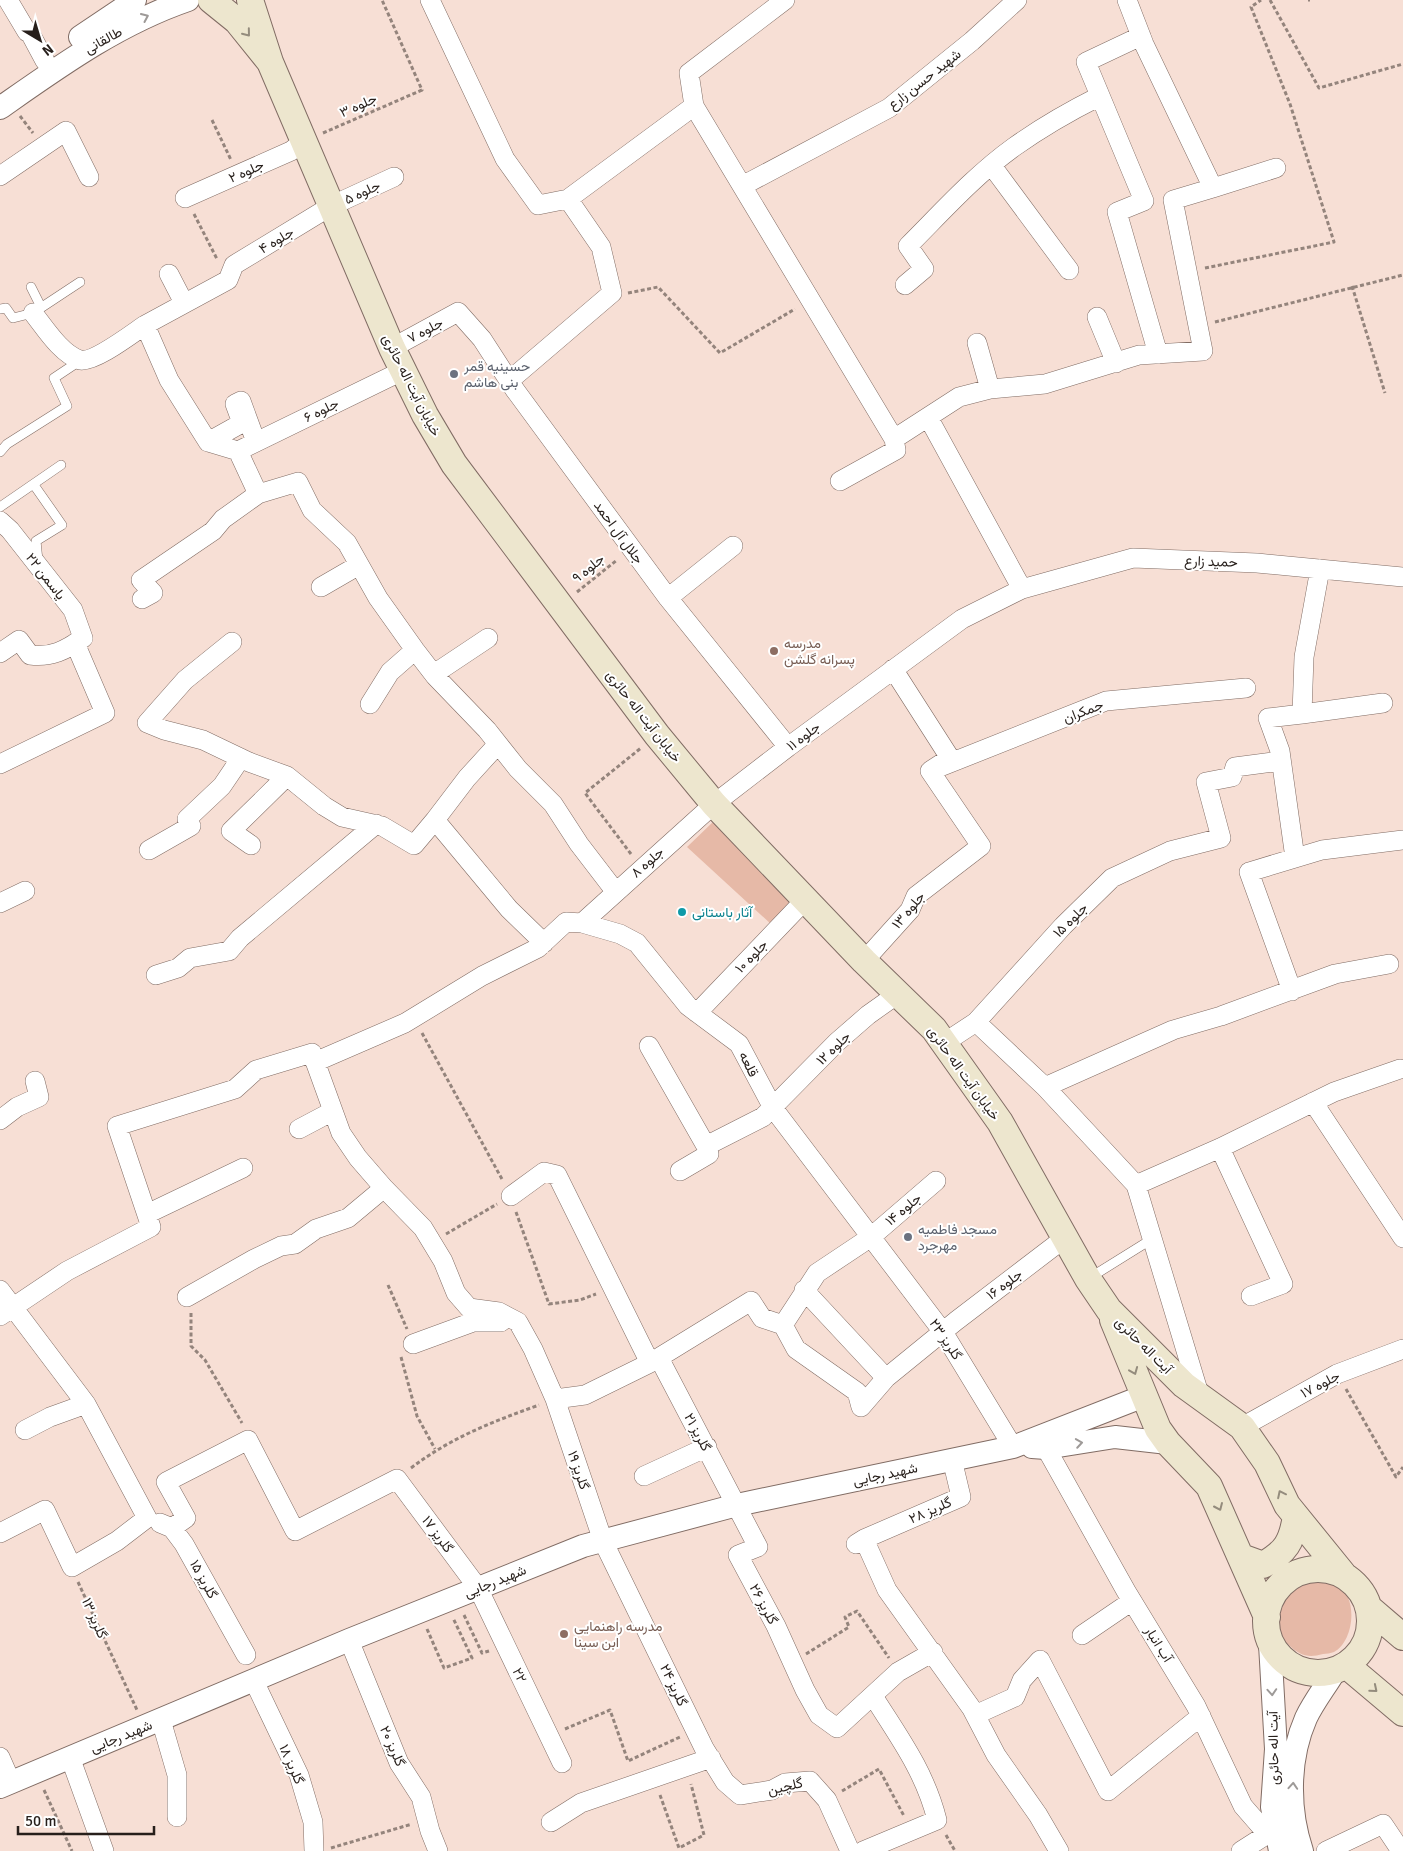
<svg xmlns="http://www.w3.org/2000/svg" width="1403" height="1851" viewBox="0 0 1403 1851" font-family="Signika,Vazirmatn,sans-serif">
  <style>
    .green { fill: #e6b9a7 }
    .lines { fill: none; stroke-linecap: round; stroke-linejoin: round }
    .service-casing { stroke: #816c64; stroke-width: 10 }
    .minor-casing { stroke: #816c64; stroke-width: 20 }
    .tertiary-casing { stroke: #816c64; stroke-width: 24 }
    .secondary-casing { stroke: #816c64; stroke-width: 28 }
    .path { stroke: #94847c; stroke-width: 3; stroke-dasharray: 4 2.5; stroke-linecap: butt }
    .service { stroke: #fff; stroke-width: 9 }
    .minor { stroke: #fff; stroke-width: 19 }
    .tertiary { stroke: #fff; stroke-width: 22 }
    .secondary { stroke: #ede6ce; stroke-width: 26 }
    .oneway { stroke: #9e9a98 }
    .oneway2 { stroke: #948c7d }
    .worship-dot { fill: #6b7280; stroke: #fff; stroke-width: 2 }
    .education-dot { fill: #8d6e63; stroke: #fff; stroke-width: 2 }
    .culture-dot { fill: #0f9aa8; stroke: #fff; stroke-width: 2 }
    .labels { text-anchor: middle; stroke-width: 4; stroke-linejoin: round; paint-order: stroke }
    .street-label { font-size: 14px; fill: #271f1b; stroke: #fff }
    .worship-label { font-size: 14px; fill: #5b616d; stroke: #fff; text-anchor: start }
    .education-label { font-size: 14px; fill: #785e54; stroke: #fff; text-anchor: start }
    .culture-label { font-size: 14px; fill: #0d838f; stroke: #fff; text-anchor: start }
  </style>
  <rect width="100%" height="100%" fill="#f7dfd5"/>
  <path class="green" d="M714 821 790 903 772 925 687 847Z
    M1307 1583C1317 1583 1328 1582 1337 1586 1359 1596 1354 1642 1334 1652 1331 1653 1326 1654 1323 1654 1309 1658 1300 1656 1289 1645 1265 1624 1282 1594 1307 1583Z"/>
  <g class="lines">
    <defs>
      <path id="service" d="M31 287 41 307
        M0 309 6 308 13 318 33 313 80 282
        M0 452 7 444 67 406 54 378 81 360
        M34 485 62 525 36 541 38 561
        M0 507 61 465
        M1091 1277 1152 1239"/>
      <path id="minor" d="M8 0 27 32 30 33 45 61
        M430 0 505 159 538 205 568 199
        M1141 36 1086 62 1144 201 1117 212 1158 354
        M694 106 689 73 785 0
        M992 166 1069 270
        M0 176 66 131 89 177
        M742 186 889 108 972 41 1017 0
        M1213 188 1276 168
        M185 198 291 151 304 141
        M169 274 184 303
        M905 285 924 269 908 246C942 212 975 175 1014 147 1042 127 1070 111 1100 96
        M33 313C45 328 61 354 80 360 94 363 133 333 145 325
        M1097 317 1116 363
        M977 343 990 389
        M392 348 458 312 482 339 515 390 668 598 788 747
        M509 381 612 293 601 247 568 199 694 106 894 439
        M208 442 242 423 235 404 241 401 256 442
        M238 451 258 494 298 482 312 510 347 543 378 598 415 650 435 676 487 730 518 769 553 804 579 844 615 891
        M238 451 208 442 169 380 145 325 228 280 234 265 331 206 394 177
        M238 451 404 370
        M840 481 896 450 894 439 959 397 990 389 1045 384 1139 355 1203 351 1173 200 1213 188 1144 44 1127 0
        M0 521 10 530 73 610 83 638C66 650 51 658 30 655L19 640 0 653
        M321 587 359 565
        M1022 589 1133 558 1257 563 1403 577
        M668 598 733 546
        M142 599 153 593 141 580 213 531 223 519 258 494
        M232 642 185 680 147 723 164 730 203 740 249 762 287 776 324 806 342 817 382 826 414 845 435 820
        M434 674 488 638
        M370 704 390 672 415 650
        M1302 714 1383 703
        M498 744 467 778 435 820 509 909 544 943
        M0 764 105 713 75 643
        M940 767 1106 701 1246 688
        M251 845 231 831 287 776
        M149 850 191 826 187 819 222 786 241 758
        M1295 858 1280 751 1268 718 1302 714 1304 657 1320 569
        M0 903 25 891
        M582 923 714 804 788 747 962 619 1022 589 928 417
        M864 961 910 910 916 896 981 846 930 771 950 758 893 669
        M156 975 178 968 190 958 229 951 240 938 376 824
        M1292 991 1249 872 1322 850 1403 840
        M697 1013 806 899
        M976 1022 1045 1087 1136 1185 1200 1397
        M944 1043 976 1022 1063 926 1112 878 1170 851 1221 838 1206 782 1232 777 1235 767 1281 761
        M649 1046 706 1146
        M315 1062 405 1023 482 976 538 948 566 922 582 923 620 934 637 943 688 1006 739 1044 773 1108 943 1332 1013 1447
        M1045 1087 1173 1030 1221 1016 1335 974 1389 964
        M1313 1102 1403 1238
        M0 1120 17 1107 39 1097 35 1081
        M299 1129 333 1111
        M1220 1148 1283 1284 1251 1296
        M680 1171 709 1154 706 1146 763 1117 837 1042 868 1015 899 993
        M1136 1185 1220 1148 1334 1092 1400 1069
        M511 1196 544 1172 557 1175 650 1363
        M147 1214 243 1168
        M0 1290 86 1404 147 1518 117 1541 72 1567 45 1510 0 1533
        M804 1290 886 1378
        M187 1297 254 1259 281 1246 295 1244 316 1229 348 1218 384 1188 423 1228 443 1261 456 1293 469 1308 499 1312 518 1322 533 1349 555 1399 603 1541 704 1748 725 1782 740 1795 772 1790 785 1783 810 1781 827 1800 850 1851
        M0 1316 67 1271 151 1227 117 1126 235 1089 256 1070 312 1053 341 1133 358 1158 384 1188
        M783 1325 817 1273 871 1237 936 1181
        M413 1344 473 1322H501
        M659 1358 758 1547 738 1555 776 1626 805 1690 819 1715 837 1728 898 1672 933 1652
        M555 1399 585 1395 650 1363 751 1301 762 1318 783 1325 796 1349 857 1392 861 1407 886 1378 956 1321 1066 1237
        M1242 1427 1337 1374 1403 1349
        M25 1430 50 1417 86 1404
        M1046 1448 1126 1591 1196 1706 1243 1806 1263 1829 1290 1825
        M644 1476 707 1447
        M160 1523 172 1528 184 1544 246 1655
        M172 1528 186 1518 166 1482 248 1440 295 1531 397 1479 478 1588 562 1763
        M864 1539 961 1497 952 1459
        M856 1544 864 1539 887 1590 972 1709 996 1755 1038 1815 1059 1851
        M1082 1635 1132 1601
        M349 1640 399 1763 421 1797 430 1831 438 1851
        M254 1681 299 1775 313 1822 314 1851
        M975 1715 1015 1697 1022 1680 1040 1660 1108 1791 1201 1716
        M161 1720 177 1775V1817
        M0 1757 11 1782
        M70 1757 104 1851
        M551 1822 581 1803 711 1758
        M863 1851 937 1820C925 1772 899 1737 873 1696
        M1241 1851 1277 1828
        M1326 1851 1383 1824 1401 1851"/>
      <path id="tertiary" d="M80 37 135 0
        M0 108C60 66 118 24 188 0
        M1032 1447 1046 1448 1115 1437 1168 1443
        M1270 1644 1276 1749 1272 1807 1280 1851
        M0 1787 349 1640 583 1546 737 1505 1013 1447 1144 1396
        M1302 1851C1288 1809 1288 1759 1306 1718 1314 1701 1327 1685 1336 1669"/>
      <path id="secondary" d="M211 0 237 21 270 62 250 0
        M270 62 392 348 425 415 454 464 657 735 714 804 864 961 934 1029 1000 1122 1088 1279 1109 1310 1184 1385 1242 1427 1267 1463 1287 1505 1343 1574
        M1113 1320 1158 1429 1168 1443 1209 1486 1267 1617
        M1241 1557 1263 1565C1286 1552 1292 1542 1296 1516
        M1266 1621a52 52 0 1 1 104 0a52 52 0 1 1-104 0Z
        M1369 1608 1403 1637
        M1346 1665 1403 1713"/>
    </defs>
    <use href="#service" class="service-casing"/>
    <use href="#minor" class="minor-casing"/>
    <use href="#tertiary" class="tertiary-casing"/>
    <use href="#secondary" class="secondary-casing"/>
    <path class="path" d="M1270 0 1319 88 1403 64
      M1308 0H1310
      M20 116 33 133
      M212 120 231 160
      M323 133 422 90 382 0
      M194 214 217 259
      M1205 268 1334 242 1290 104 1251 7 1261 0
      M1352 286 1385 393
      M628 293 658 287 720 353 795 309
      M1215 322 1403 275
      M577 592 617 560
      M631 854 585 793 641 748
      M422 1033 503 1181
      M516 1212 549 1304 580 1300 596 1294
      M446 1234 497 1204
      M388 1285 407 1329
      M191 1313V1346L205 1360 242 1423
      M401 1357 417 1416 435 1449
      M1346 1389 1396 1477 1403 1467
      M411 1468C452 1437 492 1422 539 1405
      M78 1582 137 1710
      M464 1615 482 1653 489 1651
      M427 1629 444 1668 472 1658 453 1618
      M806 1654 849 1627 845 1617 857 1611 889 1658
      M565 1729 610 1710 628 1761 680 1737
      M44 1790 72 1851
      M842 1791 879 1769 904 1816
      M660 1795 679 1848 704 1835 691 1784
      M946 1835 955 1851
      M331 1848 412 1824"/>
    <use href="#service" class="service"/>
    <use href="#minor" class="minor"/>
    <use href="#tertiary" class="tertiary"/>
    <use href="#secondary" class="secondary"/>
  </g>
  <defs><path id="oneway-chevron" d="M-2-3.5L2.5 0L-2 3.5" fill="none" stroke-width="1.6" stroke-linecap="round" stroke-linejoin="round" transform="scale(1.25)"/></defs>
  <g class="oneway">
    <use href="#oneway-chevron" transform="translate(145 17) rotate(-24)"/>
    <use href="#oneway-chevron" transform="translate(1079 1443) rotate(-9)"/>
    <use href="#oneway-chevron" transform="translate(1272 1692) rotate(86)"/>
    <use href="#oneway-chevron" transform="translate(1293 1786) rotate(-86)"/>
  </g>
  <g class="oneway2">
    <use href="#oneway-chevron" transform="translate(247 33) rotate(51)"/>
    <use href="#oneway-chevron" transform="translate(1134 1371) rotate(68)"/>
    <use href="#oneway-chevron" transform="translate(1281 1494) rotate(-116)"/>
    <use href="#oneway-chevron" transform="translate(1219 1507) rotate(66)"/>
    <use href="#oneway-chevron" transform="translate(1374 1689) rotate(40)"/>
  </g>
  <g class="worship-dot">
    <circle cx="454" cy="374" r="5"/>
    <circle cx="908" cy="1237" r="5"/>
  </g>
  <g class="education-dot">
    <circle cx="774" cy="651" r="5"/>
    <circle cx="564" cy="1634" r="5"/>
  </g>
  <circle class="culture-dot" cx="682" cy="912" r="5"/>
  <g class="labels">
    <g class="street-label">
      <text transform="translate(103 40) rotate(-29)" y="5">طالقانی</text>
      <text transform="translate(924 79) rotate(-38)" y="5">شهید حسن زارع</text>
      <text transform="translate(358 105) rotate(-24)" y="5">جلوه ۳</text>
      <text transform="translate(246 171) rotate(-24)" y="5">جلوه ۲</text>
      <text transform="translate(362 192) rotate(-25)" y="5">جلوه ۵</text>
      <text transform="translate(276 240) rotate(-31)" y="5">جلوه ۴</text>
      <text transform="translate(425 330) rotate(-28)" y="5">جلوه ۷</text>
      <text transform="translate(412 385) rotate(63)" y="5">خیابان آیت اله حائری</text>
      <text transform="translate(321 410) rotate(-26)" y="5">جلوه ۶</text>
      <text transform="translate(619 532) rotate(54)" y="5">جلال آل احمد</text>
      <text transform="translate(1211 561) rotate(2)" y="5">حمید زارع</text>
      <text transform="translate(588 568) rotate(-39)" y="5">جلوه ۹</text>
      <text transform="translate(46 576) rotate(52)" y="5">یاسمن ۲۲</text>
      <text transform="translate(1083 711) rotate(-21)" y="5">جمکران</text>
      <text transform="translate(644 716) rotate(52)" y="5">خیابان آیت اله حائری</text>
      <text transform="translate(803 736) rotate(-37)" y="5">جلوه ۱۱</text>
      <text transform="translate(647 862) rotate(-41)" y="5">جلوه ۸</text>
      <text transform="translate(908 910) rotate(-50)" y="5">جلوه ۱۳</text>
      <text transform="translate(1070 920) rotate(-45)" y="5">جلوه ۱۵</text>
      <text transform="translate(751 956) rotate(-46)" y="5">جلوه ۱۰</text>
      <text transform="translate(833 1048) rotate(-44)" y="5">جلوه ۱۲</text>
      <text transform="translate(749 1064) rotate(64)" y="5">قلعه</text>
      <text transform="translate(964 1073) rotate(54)" y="5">خیابان آیت اله حائری</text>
      <text transform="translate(903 1209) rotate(-40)" y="5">جلوه ۱۴</text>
      <text transform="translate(1004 1284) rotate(-37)" y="5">جلوه ۱۶</text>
      <text transform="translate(946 1339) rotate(56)" y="5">گلریز ۲۳</text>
      <text transform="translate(1144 1345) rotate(45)" y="5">آیت اله حائری</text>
      <text transform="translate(1320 1384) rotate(-28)" y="5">جلوه ۱۷</text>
      <text transform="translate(698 1432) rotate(62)" y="5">گلریز ۲۱</text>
      <text transform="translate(579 1470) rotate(71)" y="5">گلریز ۱۹</text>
      <text transform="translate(885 1474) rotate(-12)" y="5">شهید رجایی</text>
      <text transform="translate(930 1510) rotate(-24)" y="5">گلریز ۲۸</text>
      <text transform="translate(438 1534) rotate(53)" y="5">گلریز ۱۷</text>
      <text transform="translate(204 1579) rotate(61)" y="5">گلریز ۱۵</text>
      <text transform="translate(495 1581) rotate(-22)" y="5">شهید رجایی</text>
      <text transform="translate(764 1604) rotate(62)" y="5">گلریز ۲۶</text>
      <text transform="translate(95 1618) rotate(66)" y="5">گلریز ۱۳</text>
      <text transform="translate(1159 1644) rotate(58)" y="5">آب انبار</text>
      <text transform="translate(520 1675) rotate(65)" y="5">۲۲</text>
      <text transform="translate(674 1685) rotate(64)" y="5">گلریز ۲۴</text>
      <text transform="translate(121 1736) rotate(-22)" y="5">شهید رجایی</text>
      <text transform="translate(393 1746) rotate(66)" y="5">گلریز ۲۰</text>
      <text transform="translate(1273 1748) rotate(-91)" y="5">آیت اله حائری</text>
      <text transform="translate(292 1764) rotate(66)" y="5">گلریز ۱۸</text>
      <text transform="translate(785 1786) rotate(-13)" y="5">گلچین</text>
    </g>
    <g class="worship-label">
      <text x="464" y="371">حسینیه قمر<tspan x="464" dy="16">بنی هاشم</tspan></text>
      <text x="918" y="1234">مسجد فاطمیه<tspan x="918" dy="16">مهرجرد</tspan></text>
    </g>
    <g class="education-label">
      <text x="784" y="648">مدرسه<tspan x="784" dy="16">پسرانه گلشن</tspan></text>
      <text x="574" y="1631">مدرسه راهنمایی<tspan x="574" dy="16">ابن سینا</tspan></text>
    </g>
    <g class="culture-label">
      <text x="692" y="917">آثار باستانی</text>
    </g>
  </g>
  <g transform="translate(40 40) rotate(142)" stroke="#ffffff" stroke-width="4" paint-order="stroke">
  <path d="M0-4L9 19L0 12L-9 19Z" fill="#271f1b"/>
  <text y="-8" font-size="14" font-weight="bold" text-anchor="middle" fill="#271f1b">N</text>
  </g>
  <path d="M18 1826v8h136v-8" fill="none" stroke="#271f1b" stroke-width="2.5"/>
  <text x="25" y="1826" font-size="15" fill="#271f1b" stroke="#ffffff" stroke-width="4" paint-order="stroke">50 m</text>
</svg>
